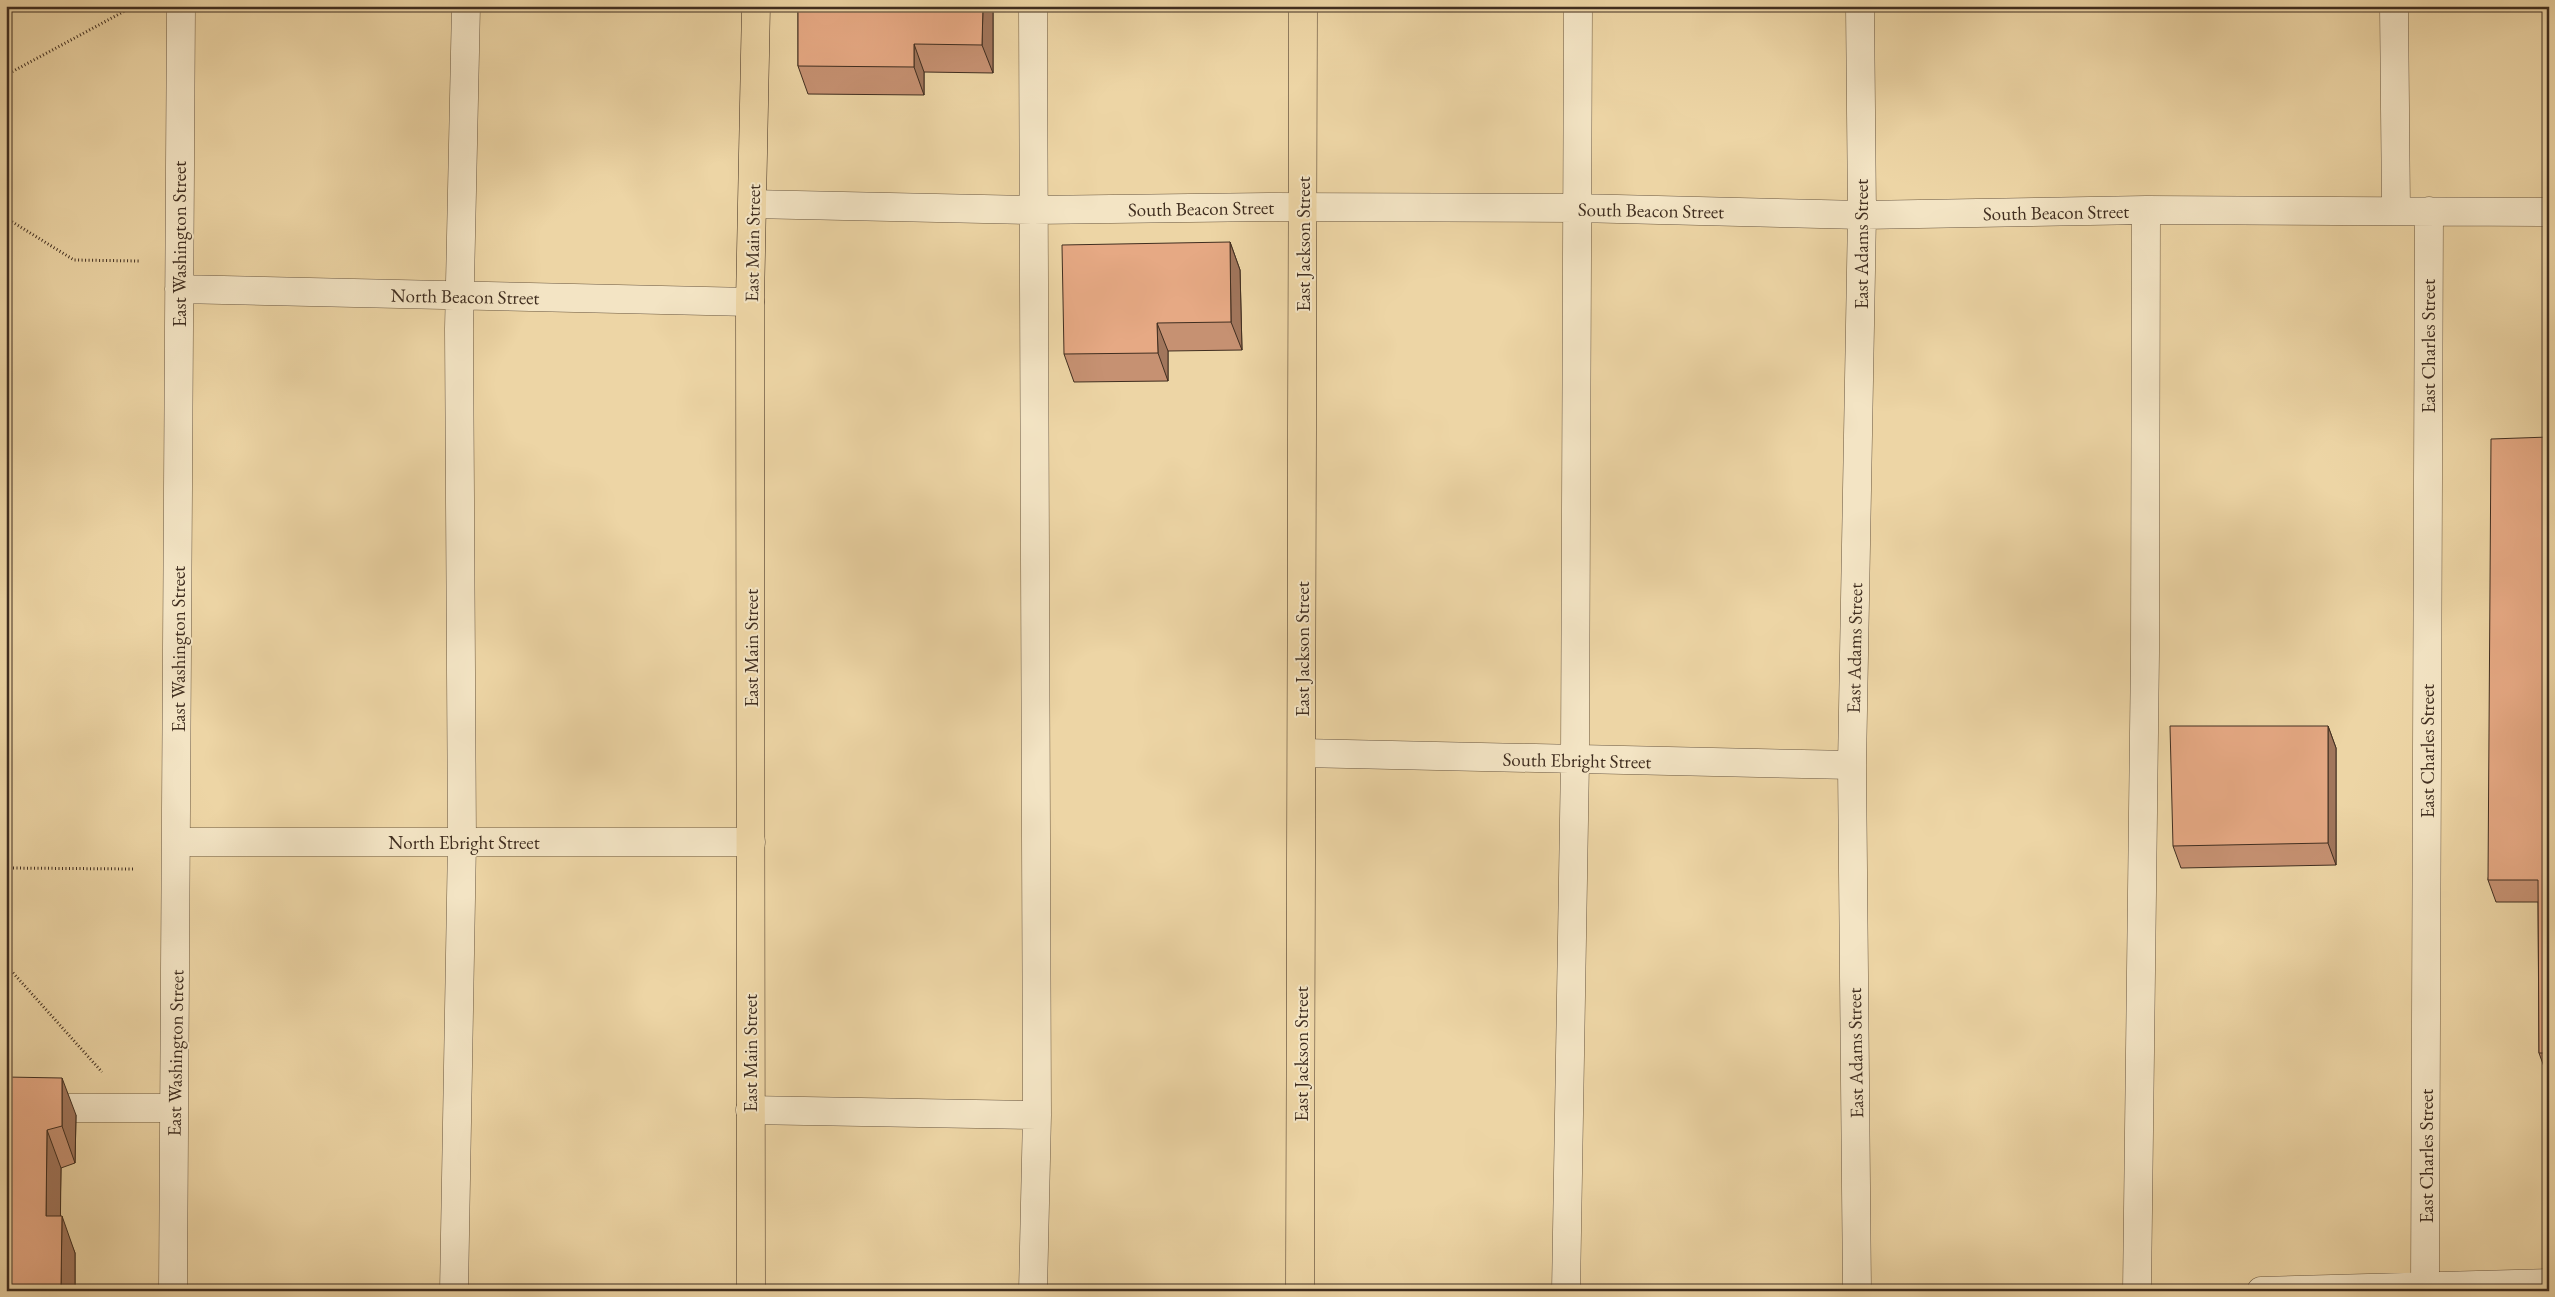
<svg xmlns="http://www.w3.org/2000/svg" width="2555" height="1297" viewBox="0 0 2555 1297" font-family="'EB Garamond',serif">
  <style>
    .lines { fill: none; stroke-linecap: round; stroke-linejoin: round }
    .minor-casing { stroke: #6b5841; stroke-width: 29 }
    .major-casing { stroke: #402e20; stroke-width: 29 }
    .path { stroke: #402e20; stroke-width: 3; stroke-dasharray: 1 2.5; stroke-linecap: butt }
    .minor { stroke: #f3e4c4; stroke-width: 28 }
    .major { stroke: #edd5a5; stroke-width: 28 }
    .wall { fill: #c69172; stroke: #402e20 }
    .shaded-wall { fill: #a1765c; stroke: #402e20 }
    .building { fill: #e6a984; stroke: #402e20 }
    .labels { text-anchor: middle; stroke-width: 4; stroke-linejoin: round; paint-order: stroke }
    .street-label { font-size: 19px; fill: #402e20; stroke: #f3e4c4 }
  </style>
  <rect width="100%" height="100%" fill="#edd5a5"/>
  <filter id="stains"><feTurbulence type="fractalNoise" baseFrequency=".004" numOctaves="4"/><feColorMatrix values="0 0 0 0 .2 0 0 0 0 .09 0 0 0 0 .02 0 0 0 .5 -.17"/></filter>
  <radialGradient id="worn" r=".72"><stop offset=".6" stop-color="#630" stop-opacity="0"/><stop offset="1" stop-color="#630" stop-opacity=".3"/></radialGradient>
  <g class="lines">
    <defs>
      <path id="minor" d="M2394 6 2396 210
        M753 204 1033 210 1268 207 1577 208 1862 215 2146 210 2549 212
        M179 289 750 302
        M1302 753 1852 765
        M177 842H751
        M6 1108H174
        M750 1110 1037 1115 1033 6
        M173 1291 181 6
        M454 1291 462 842 459 329 466 6
        M1033 1291 1037 1115
        M1566 1291 1575 761 1578 6
        M1857 1291 1852 765 1862 215 1860 6
        M2137 1291 2145 653 2146 210
        M2261 1291 2549 1283
        M2425 1291 2429 211"/>
      <path id="major" d="M751 1291 750 302 756 6
        M1300 1291 1303 6"/>
    </defs>
    <use href="#minor" class="minor-casing"/>
    <use href="#major" class="major-casing"/>
    <path class="path" d="M6 75 134 6
      M6 218 74 260 139 261
      M6 868 134 869
      M6 965 102 1072"/>
    <use href="#minor" class="minor"/>
    <use href="#major" class="major"/>
  </g>
  <path class="wall" d="M798 6H993V73L924 72V95L808 94 798 66Z
    M1230 242 1240 270 1242 350 1168 351V381L1074 382 1064 354Z
    M2549 437V1075H2547L2539 1053 2538 902H2496L2488 880Z
    M2328 726 2336 748V865L2181 868 2173 846Z
    M6 1077 76 1115 75 1163 61 1168 60 1216 75 1253V1291H6Z"/>
  <path class="shaded-wall" d="M983 6H993V73L982 45Z
    M914 44 924 72V95L914 67Z
    M1230 242 1240 270 1242 350 1231 322Z
    M1157 323 1168 351V381L1158 353Z
    M2328 726 2336 748V865L2328 843Z
    M62 1078 76 1115 75 1163 62 1126Z
    M47 1130 61 1168 60 1253 46 1216Z
    M62 1216 75 1253V1291H62L61 1287Z"/>
  <path class="building" d="M798 6H983L982 45 914 44V67L798 66Z
    M1230 242 1231 322 1157 323 1158 353 1064 354 1062 245Z
    M2549 437V1053H2539L2538 880H2488L2491 439Z
    M2170 726H2328V843L2173 846Z
    M6 1077 62 1078V1126L47 1130 46 1216H62L61 1287H6Z"/>
  <g class="labels">
    <g class="street-label">
      <text transform="translate(1201 208) rotate(-1)" y="7">South Beacon Street</text>
      <text transform="translate(1651 210) rotate(1)" y="7">South Beacon Street</text>
      <text transform="translate(2056 212) rotate(-1)" y="7">South Beacon Street</text>
      <text transform="translate(752 243) rotate(-89)" y="7">East Main Street</text>
      <text transform="translate(179 244) rotate(-90)" y="7">East Washington Street</text>
      <text transform="translate(1303 244) rotate(-90)" y="7">East Jackson Street</text>
      <text transform="translate(1861 244) rotate(-90)" y="7">East Adams Street</text>
      <text transform="translate(465 296) rotate(1)" y="7">North Beacon Street</text>
      <text transform="translate(2428 346) rotate(-90)" y="7">East Charles Street</text>
      <text transform="translate(751 648) rotate(-90)" y="7">East Main Street</text>
      <text transform="translate(1854 648) rotate(-89)" y="7">East Adams Street</text>
      <text transform="translate(178 649) rotate(-90)" y="7">East Washington Street</text>
      <text transform="translate(1302 649) rotate(-90)" y="7">East Jackson Street</text>
      <text transform="translate(2427 751) rotate(-90)" y="7">East Charles Street</text>
      <text transform="translate(1577 760) rotate(1)" y="7">South Ebright Street</text>
      <text x="464" y="849">North Ebright Street</text>
      <text transform="translate(175 1053) rotate(-89)" y="7">East Washington Street</text>
      <text transform="translate(750 1053) rotate(-90)" y="7">East Main Street</text>
      <text transform="translate(1855 1053) rotate(-91)" y="7">East Adams Street</text>
      <text transform="translate(1301 1054) rotate(-90)" y="7">East Jackson Street</text>
      <text transform="translate(2426 1156) rotate(-90)" y="7">East Charles Street</text>
    </g>
  </g>
  <rect width="2555" height="1297" fill="none" stroke="#edd5a5" stroke-width="25"/>
  <rect x="8" y="8" width="2540" height="1282" fill="none" stroke="#402e20" stroke-width="2.5"/>
  <rect x="12" y="12" width="2530" height="1272" fill="none" stroke="#402e20"/>
  <rect width="100%" height="100%" filter="url(#stains)"/>
  <rect width="100%" height="100%" fill="url(#worn)"/>
</svg>
